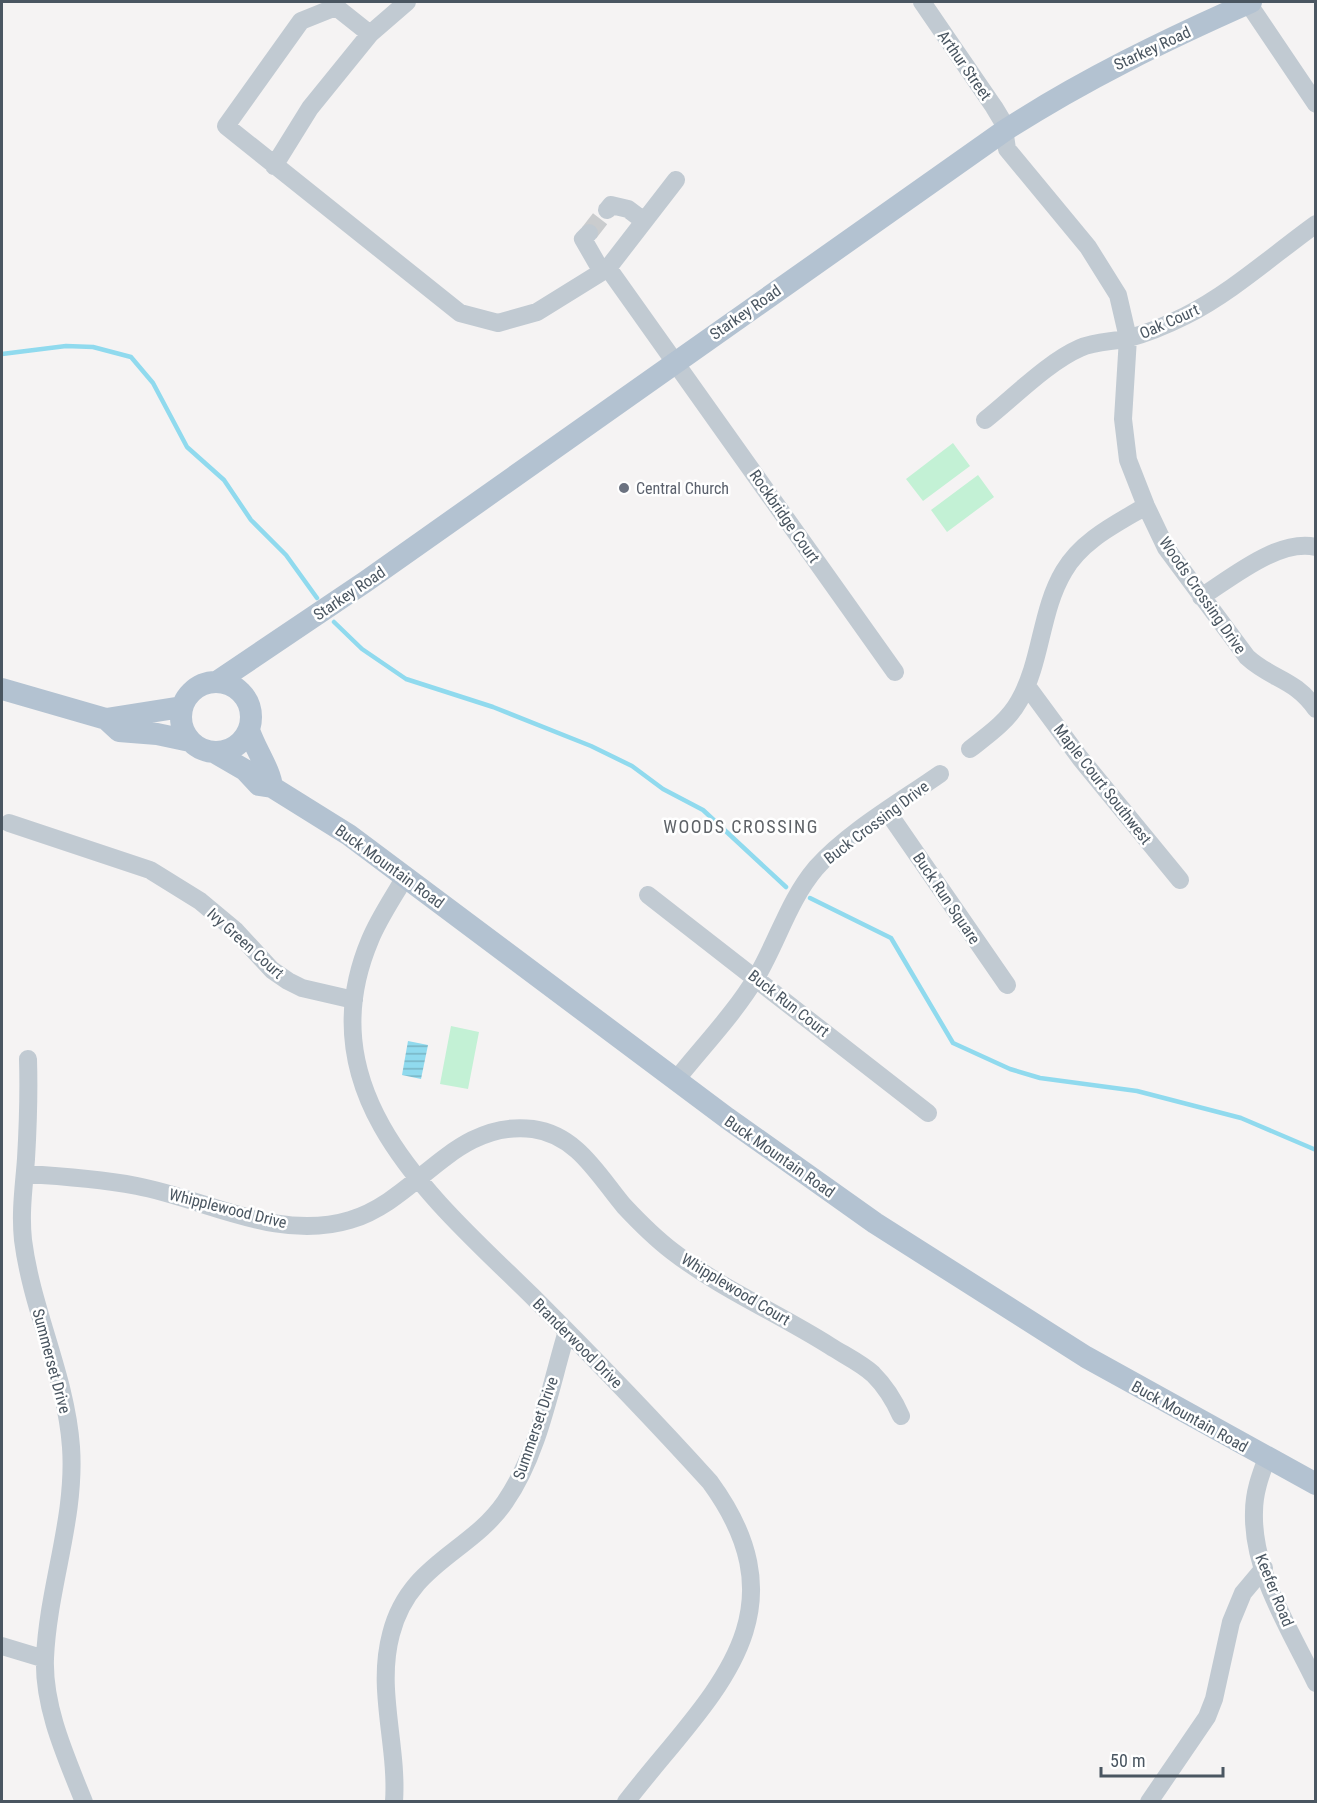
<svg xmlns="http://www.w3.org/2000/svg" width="1317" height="1803" viewBox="0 0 1317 1803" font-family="'Roboto Condensed',sans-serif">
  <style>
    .grass { fill: #c3f1d5 }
    .water { fill: url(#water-rules) }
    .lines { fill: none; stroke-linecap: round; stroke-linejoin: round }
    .stream { stroke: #90daee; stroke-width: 4.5 }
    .minor-tunnel { stroke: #caccce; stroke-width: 18; stroke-dasharray: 18 9; stroke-linecap: butt }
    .minor { stroke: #c1cad2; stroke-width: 18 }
    .major { stroke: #b3c2d1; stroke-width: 22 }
    .worship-dot { fill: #6b7280; stroke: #fff; stroke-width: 2 }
    .labels { text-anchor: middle; stroke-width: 5; stroke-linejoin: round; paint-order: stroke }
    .street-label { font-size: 16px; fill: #4a5661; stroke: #fff }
    .worship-label { font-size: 16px; fill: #5b616d; stroke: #fff; text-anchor: start }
    .neighbourhood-label { font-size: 18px; letter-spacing: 1.5px; fill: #5f6368; stroke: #fff }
  </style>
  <defs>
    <pattern id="water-rules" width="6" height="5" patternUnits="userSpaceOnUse" patternTransform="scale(1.5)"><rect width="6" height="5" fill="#90daee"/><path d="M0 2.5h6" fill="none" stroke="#78b4c4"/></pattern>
  </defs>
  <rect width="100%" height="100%" fill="#f5f3f3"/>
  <path class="grass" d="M953 443 970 466 923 501 906 479Z
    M978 475 994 497 947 532 931 510Z
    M451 1026 479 1032 468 1089 440 1084Z"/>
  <path class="water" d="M408 1041 428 1045 421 1079 402 1075Z"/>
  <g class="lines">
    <path class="stream" d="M2 354 66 346 93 347 131 357 153 383 187 447 224 480 251 520 286 555 317 598
      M334 622 362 649 406 679 493 707 591 746 632 766 663 789 703 810 786 887
      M810 898 891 938 953 1043 1010 1069 1040 1078 1137 1091 1241 1118 1316 1150"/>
    <path class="minor-tunnel" d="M589 233 607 210"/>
    <path class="minor" d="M922 2 994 107 1003 122 1007 149 1088 247 1118 295 1128 338 1123 419 1128 460 1146 506 1166 548 1247 657C1272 680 1294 678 1316 709
      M1248 3 1316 104
      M370 34 407 2
      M274 166 310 108 370 34 336 7 301 21 226 126 460 313 498 323 537 312 608 268
      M676 180 608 268 895 672
      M607 210 611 205 628 209 644 221
      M589 233 583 239 602 272
      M985 420C1014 397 1048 362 1080 348 1096 341 1113 342 1129 338 1148 333 1167 325 1185 316 1231 293 1273 255 1316 224
      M1201 597C1231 578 1279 538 1316 547
      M1027 686 1080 758 1180 880
      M970 749C988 735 1008 721 1019 701 1042 661 1040 611 1064 571 1082 540 1116 524 1146 506
      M887 811 1007 985
      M9 823 150 870 200 901 236 931 272 970 288 981 302 988 354 1000
      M405 877C393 898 379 918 370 940 305 1094 434 1200 532 1296 593 1357 653 1419 710 1482 810 1619 706 1698 626 1802
      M648 895 928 1113
      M28 1059C29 1092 28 1125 26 1159 24 1186 20 1212 23 1240 32 1311 66 1376 71 1447 76 1518 48 1587 45 1658 43 1707 66 1757 84 1802
      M676 1080C703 1046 735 1013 757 976 778 940 789 900 816 868 848 832 900 802 940 774
      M25 1174C62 1176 100 1179 137 1186 206 1199 278 1242 350 1220 418 1200 454 1119 533 1129 577 1135 598 1175 624 1206 639 1222 655 1238 672 1251 721 1289 778 1313 830 1346 844 1355 861 1363 873 1374 885 1386 894 1400 901 1416
      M1267 1458C1260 1476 1254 1493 1254 1512 1252 1572 1291 1631 1316 1683
      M2 1646 45 1659
      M394 1802C398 1745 376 1690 391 1634 409 1563 470 1553 505 1502 539 1453 550 1387 567 1331
      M1149 1802 1207 1717 1214 1699 1231 1622 1243 1593 1264 1568"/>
    <path class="major" d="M218 681 365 582 1004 131C1083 80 1165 40 1251 2
      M181 717a35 35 0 1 1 70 0a35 35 0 1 1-70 0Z
      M2 689 106 719 182 707
      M106 719 119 731 157 734 190 741
      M249 730C255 749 270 769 272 787
      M214 752 245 770 259 785 272 787 349 835 727 1118 875 1223 1086 1357 1316 1484"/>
  </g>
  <circle class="worship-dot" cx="624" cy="488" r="6"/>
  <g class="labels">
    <g class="street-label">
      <text transform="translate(1152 48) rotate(-25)" y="6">Starkey Road</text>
      <text transform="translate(965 65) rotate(55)" y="6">Arthur Street</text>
      <text transform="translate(745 312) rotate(-35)" y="6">Starkey Road</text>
      <text transform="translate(1169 321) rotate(-24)" y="6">Oak Court</text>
      <text transform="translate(785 516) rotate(55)" y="6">Rockbridge Court</text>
      <text transform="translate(349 593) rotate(-34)" y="6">Starkey Road</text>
      <text transform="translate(1203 595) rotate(55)" y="6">Woods Crossing Drive</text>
      <text transform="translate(1103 784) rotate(52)" y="6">Maple Court Southwest</text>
      <text transform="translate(876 822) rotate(-37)" y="6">Buck Crossing Drive</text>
      <text transform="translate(390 866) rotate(36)" y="6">Buck Mountain Road</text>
      <text transform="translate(947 898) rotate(56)" y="6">Buck Run Square</text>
      <text transform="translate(246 943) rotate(42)" y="6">Ivy Green Court</text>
      <text transform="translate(789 1003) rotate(38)" y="6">Buck Run Court</text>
      <text transform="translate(780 1156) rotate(35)" y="6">Buck Mountain Road</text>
      <text transform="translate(228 1208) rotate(14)" y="6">Whipplewood Drive</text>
      <text transform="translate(736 1289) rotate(31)" y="6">Whipplewood Court</text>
      <text transform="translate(578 1343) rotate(45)" y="6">Branderwood Drive</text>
      <text transform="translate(52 1361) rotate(75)" y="6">Summerset Drive</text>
      <text transform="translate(1190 1416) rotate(29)" y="6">Buck Mountain Road</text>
      <text transform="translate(535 1428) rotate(-71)" y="6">Summerset Drive</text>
      <text transform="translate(1275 1590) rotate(68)" y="6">Keefer Road</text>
    </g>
    <g class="worship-label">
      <text x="636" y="494">Central Church</text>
    </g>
    <g class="neighbourhood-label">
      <text x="741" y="833">WOODS CROSSING</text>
    </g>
  </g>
  <rect width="1317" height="1803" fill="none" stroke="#4a5661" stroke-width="6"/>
  <path d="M1101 1767v9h122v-9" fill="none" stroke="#4a5661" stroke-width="3"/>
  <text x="1110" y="1767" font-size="18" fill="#4a5661" stroke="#ffffff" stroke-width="4.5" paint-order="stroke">50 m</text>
</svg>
